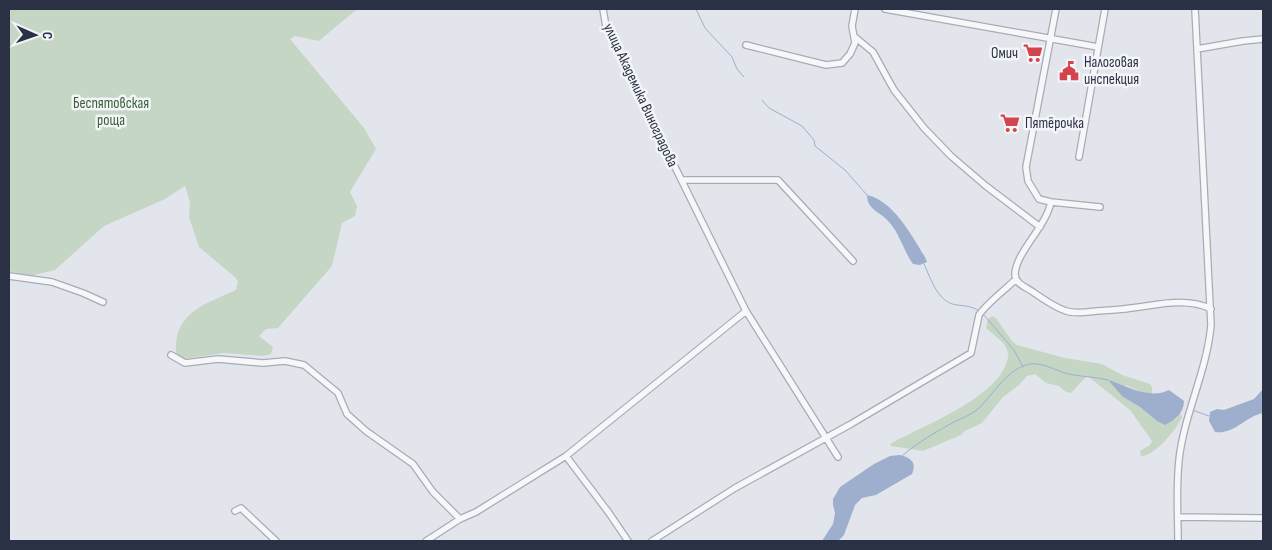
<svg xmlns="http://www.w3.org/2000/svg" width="1272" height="550" viewBox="0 0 1272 550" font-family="'Sofia Sans Condensed',sans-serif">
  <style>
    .green { fill: #c6d6c4 }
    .water { fill: #9dafcd }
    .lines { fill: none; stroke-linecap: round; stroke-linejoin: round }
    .stream { stroke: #9dafcd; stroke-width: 1 }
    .minor-casing { stroke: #a8abb7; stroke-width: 8 }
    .minor { stroke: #f6f7f9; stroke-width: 5.5 }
    .labels { text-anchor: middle; stroke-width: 5; stroke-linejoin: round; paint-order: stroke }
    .poi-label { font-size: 15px; fill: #2a3145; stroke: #f3f5f9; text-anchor: start }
    .street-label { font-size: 15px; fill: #2a3145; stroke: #f3f5f9 }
    .park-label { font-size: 15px; fill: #3a6136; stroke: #f3f5f9 }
  </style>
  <rect width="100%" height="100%" fill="#e3e5ec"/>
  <path class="green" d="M9 9H357L319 41 295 36 290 39 364 128 376 149 350 192 357 206 355 216 342 223 332 266 278 328 266 329 259 336 273 347 271 354 263 356 224 353 182 359 176 353C173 313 205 304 236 290L238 282 236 278 199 247 189 217 190 202 185 186 165 199 104 226 55 270 30 276 9 271Z
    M992 316 996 318 1012 341 1017 345 1065 358 1102 364 1122 375 1150 384 1152 387V394H1146L1125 385 1123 397 1140 407 1157 421 1176 419 1180 413 1182 417C1177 429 1155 456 1141 456L1140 451 1150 445 1152 441 1130 410 1090 378 1087 376 1085 378 1071 393 1066 392 1059 386 1046 383 1035 374 1027 376 1019 385 1003 397 982 423 965 431 961 435 923 451 891 446 890 444C922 426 996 399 1007 361 1008 358 1009 354 1007 350 1005 342 992 334 986 328L988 319Z"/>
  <path class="water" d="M867 195C893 200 912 236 925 257L927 262 920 265 913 264C904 252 900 234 889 222 881 212 867 210 867 195Z
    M1108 380C1128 386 1149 400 1169 390L1184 401C1184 413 1175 420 1165 425L1157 421 1140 407 1123 397Z
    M1263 389V413C1246 416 1234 435 1215 432L1209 421 1210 412 1217 409 1224 410 1254 399Z
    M900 455C911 458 917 462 912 474L876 495 862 498 855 505 844 535 838 541H822L833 524 835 513 833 505V499L840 487 874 464 890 456Z"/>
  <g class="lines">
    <path class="stream" d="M696 9 705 28 732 57 737 69 744 77
      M762 100 769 108 802 126 814 140 815 146 845 170 867 195
      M924 264C931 279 938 303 957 305 965 306 972 306 979 311
      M982 313 1014 350 1023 367
      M1192 410 1209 416
      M902 456C918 442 936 432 954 422 962 418 971 415 978 409 994 394 1006 369 1030 364 1045 362 1058 373 1074 375 1086 377 1096 377 1108 380"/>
    <defs>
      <path id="minor" d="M603 9 606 27 746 311 838 457
        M885 9 1098 47
        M1056 9 1026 167 1028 181 1039 199 1051 202 1100 207
        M855 37 873 52 894 90 924 128 951 156 986 186 1040 227
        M746 45 826 65 842 63 850 54 855 43 852 26 855 9
        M1197 49 1243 41 1263 39
        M1079 157 1105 9
        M682 180H778L853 261
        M1051 202C1046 227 1016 252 1015 274 1015 284 1026 287 1033 292 1043 299 1054 307 1066 311 1076 314 1087 312 1097 311 1108 310 1120 310 1131 308 1157 305 1187 297 1211 309
        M9 276 52 282 83 293 103 302
        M171 355 185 363 218 359 263 363 285 361 304 365 338 393 347 414 366 431 413 464 433 492 460 519
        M566 456 609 513 628 541
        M235 511 241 508 276 541
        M1178 517 1263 518
        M426 541 460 519 476 512 566 456 746 311
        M652 541 735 488 851 424 971 353 979 315C986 304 1006 289 1016 279
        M1178 541C1178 515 1176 487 1179 460 1184 414 1207 371 1211 325L1195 9"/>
    </defs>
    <use href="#minor" class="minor-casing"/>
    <use href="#minor" class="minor"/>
  </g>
  <defs>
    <symbol id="supermarket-bare" viewBox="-9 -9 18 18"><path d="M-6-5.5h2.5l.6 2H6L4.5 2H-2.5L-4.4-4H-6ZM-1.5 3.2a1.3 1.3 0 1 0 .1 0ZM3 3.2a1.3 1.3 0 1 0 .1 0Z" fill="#d4444c" stroke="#f3f5f9" stroke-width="2.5" paint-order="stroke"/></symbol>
    <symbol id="civic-bare" viewBox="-9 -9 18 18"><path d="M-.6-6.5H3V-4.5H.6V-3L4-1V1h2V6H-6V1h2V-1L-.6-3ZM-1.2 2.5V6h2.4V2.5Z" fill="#d4444c" stroke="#f3f5f9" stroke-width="2.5" paint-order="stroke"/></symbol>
  </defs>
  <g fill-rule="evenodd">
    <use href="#supermarket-bare" x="1019" y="39" width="28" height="28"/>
    <use href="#civic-bare" x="1055" y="57" width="28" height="28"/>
    <use href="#supermarket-bare" x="996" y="109" width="28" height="28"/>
  </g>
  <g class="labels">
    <g class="poi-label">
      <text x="1018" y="58" text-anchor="end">Омич</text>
      <text x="1084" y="67">Налоговая<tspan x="1084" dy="17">инспекция</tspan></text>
      <text x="1025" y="128">Пятёрочка</text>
    </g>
    <g class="street-label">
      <text transform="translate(641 95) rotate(65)" y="5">улица Академика Виноградова</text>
    </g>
    <g class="park-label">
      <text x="111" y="108">Беспятовская<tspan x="111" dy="17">роща</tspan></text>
    </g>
  </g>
  <rect width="1272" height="550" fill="none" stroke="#2a3145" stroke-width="20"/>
  <g transform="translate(35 35) rotate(92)" stroke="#f3f5f9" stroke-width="4" paint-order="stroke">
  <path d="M0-4L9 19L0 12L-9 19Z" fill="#2a3145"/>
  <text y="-8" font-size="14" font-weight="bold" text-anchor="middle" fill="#2a3145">С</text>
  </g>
</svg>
